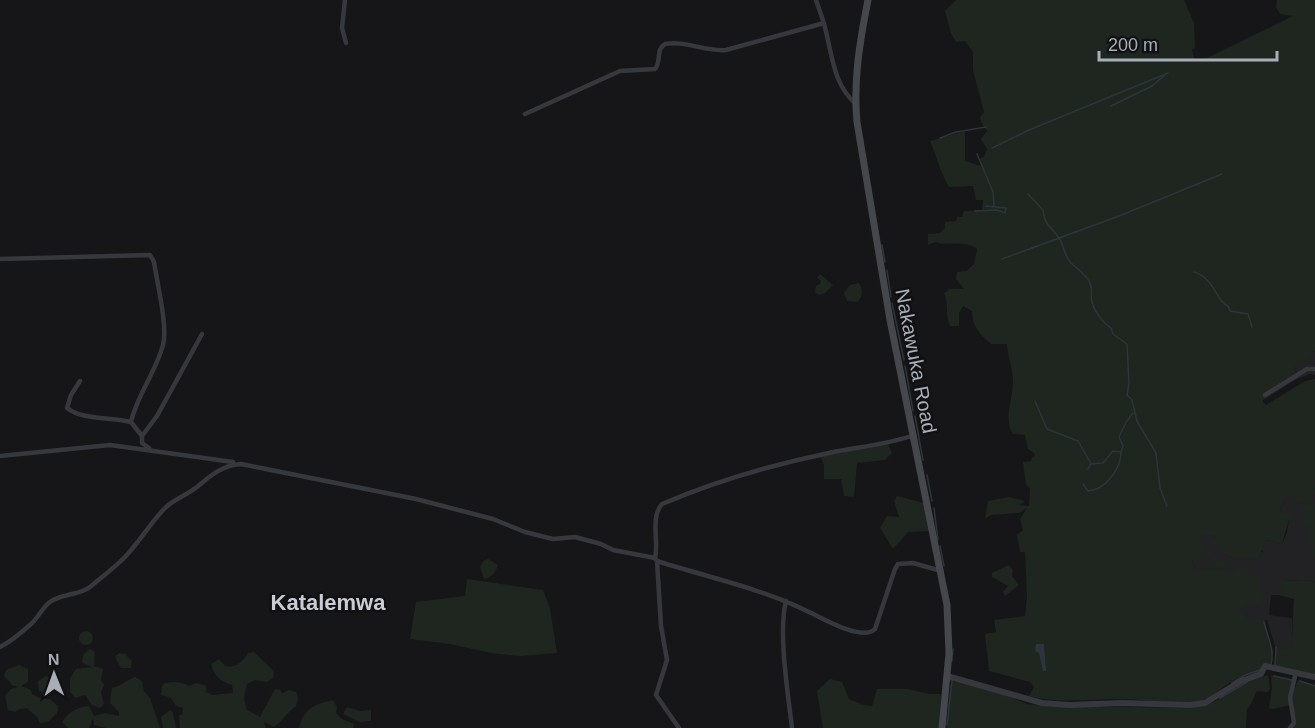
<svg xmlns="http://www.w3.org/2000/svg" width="1315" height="728" viewBox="0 0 1315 728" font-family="Helvetica,sans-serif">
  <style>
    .built { fill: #222225 }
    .green { fill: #1e261f }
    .water { fill: #2c353c }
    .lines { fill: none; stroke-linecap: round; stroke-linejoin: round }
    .stream { stroke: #2c353c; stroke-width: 1.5 }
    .minor { stroke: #37383d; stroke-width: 4.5 }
    .tertiary { stroke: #37383d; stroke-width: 6 }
    .secondary { stroke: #45474d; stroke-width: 7 }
    .labels { text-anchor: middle; stroke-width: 5; stroke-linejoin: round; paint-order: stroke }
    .street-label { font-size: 20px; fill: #a8adb8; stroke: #111113 }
    .quarter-label { font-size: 22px; font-weight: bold; fill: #c9ccd4; stroke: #111113 }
  </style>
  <rect width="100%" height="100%" fill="#161618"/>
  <path class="built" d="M1315 351V375L1310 374 1295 380 1296 364 1312 357V352Z
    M1287 494H1315V582L1304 580 1285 581 1279 595H1271L1269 615 1292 618 1293 639 1291 650H1276L1267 620H1247L1245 614 1223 610 1211 568 1195 572 1192 560H1200V538L1203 535H1213L1217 538 1230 555 1248 558 1258 559 1260 552H1263L1261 550 1266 540 1282 544 1287 532 1290 513H1282L1280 509Z"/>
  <path class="green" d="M956 0H1184L1194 23 1195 48 1192 50 1195 60 1207 58 1293 16 1280 14 1276 7 1277 0H1315V351L1312 352 1313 357 1296 365 1295 380 1262 401 1266 405 1305 381 1315 379V494H1312L1311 499 1297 503 1293 495H1287L1280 509 1282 513H1291L1282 544 1266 540 1258 559 1232 558 1229 555 1223 554 1219 544 1213 546 1210 544V541L1217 538 1213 535H1203L1200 539 1208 551 1200 560H1192L1195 571 1211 568 1235 573 1238 567C1257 567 1266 588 1262 605L1253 602 1250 607 1246 604 1243 607 1240 608 1239 612 1245 614 1247 620H1265C1267 637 1277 650 1271 667 1261 674 1247 674 1236 679 1222 686 1212 700 1196 702 1170 704 1143 699 1117 699 1088 699 1058 704 1029 696L1034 687 1030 682 989 671 985 634 996 632 994 620 1025 616 1027 596 1025 552H1020L1017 535 1023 530 1020 519 1027 508 1019 513 991 515 985 519 988 501 1009 497 1025 501 1019 505 1029 506 1030 488 1026 485 1023 462 1031 461 1032 457 1035 456 1034 453 1028 449 1025 435 1013 434C1003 419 1013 399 1013 382 1013 368 1008 358 1007 344H991C980 334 972 327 972 311L963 306 959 313V326H950C945 315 949 305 944 293L950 289H964L956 279 957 272 966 271 974 264 977 249C963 239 950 247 936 242L928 245V234L940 233 945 228V222L956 221 957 217H962L964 211 982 210 983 200H976L973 186 949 187C940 172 937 157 930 141L965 131V161L981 166 979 159 984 157 987 149 981 139 987 131 982 124 980 117 984 112 973 70V52L965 41 956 42 951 33 945 11Z
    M820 274 833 285 825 293 819 295 815 293 816 286 820 284 821 281 817 278Z
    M859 283C863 290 863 295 858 302L847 301 844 293 850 285Z
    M888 444 892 453 885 460 857 463 854 497 844 496 841 479H824V465L820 456Z
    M897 496 927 504 931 531 908 532 893 549 880 528 887 516 899 517 894 501Z
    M1315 503V558H1314L1306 526 1302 523 1301 521 1305 520 1301 506Z
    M1212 557 1224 560 1230 565 1229 569 1209 565Z
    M488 559 498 565C496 572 491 578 484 579L480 567 483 561Z
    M1009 565 1013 570 1012 576 1019 585 1005 596 1003 592 1008 586 992 577V573Z
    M467 579 543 590 550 608 557 653 521 656 491 653 450 644 410 639 416 602 465 596Z
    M1304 580 1315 582V680L1274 668 1276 650H1291C1294 633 1292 616 1294 599L1279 595 1284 581Z
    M79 638a7 7 0 1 1 14 0a7 7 0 1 1-14 0Z
    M90 649 95 652 94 666 103 669 101 680 104 685 101 692 104 704 100 708 92 705 85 695 75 698 70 692V678L76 669 92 667 82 663 83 655Z
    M254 652 274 671 273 678 267 682 255 680 247 684 244 698 247 710 260 717 275 689 280 690 282 693 290 690 296 692 298 698 296 706C287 712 283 721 274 727L264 722 266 728H180L179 715H182L183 708 176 706 171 698 161 695 162 685C170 680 181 682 189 686L197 683 206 686V692L212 695 233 693 232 685C220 681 214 676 211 664L219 659 225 666C237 668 241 663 248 653Z
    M119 653 125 654 132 661 131 668H121L115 657Z
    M19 665 28 669V682L21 686 31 690 32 694 40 698 50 699 58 706 57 713 48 722 40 723 37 717 27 708 20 709 15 712 8 710 5 696 11 689 18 687 12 685 4 676 6 670Z
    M1268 675 1270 688 1268 692 1257 691C1253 697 1253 704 1247 709L1246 728H947L949 694 952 681 1005 694 1026 704 1047 706 1188 708 1214 702 1244 682Z
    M1272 675 1295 680 1290 705 1273 709 1269 708 1272 688 1271 676Z
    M46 676 51 678V689L46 693 39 691 38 681Z
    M135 677 142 681 144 691 150 698 160 728H106L94 725 93 718 89 728H68L62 722C68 712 78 707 89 706L94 716 104 713 119 716V712L110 703 112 688C121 686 126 680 135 677Z
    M830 679 842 682 849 699 863 705 872 706 877 689H907L929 694H940L941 697 939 728H823L817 691Z
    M1298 680 1315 685V728H1292L1294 727 1291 699Z
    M333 700 337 707 336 713 342 719 354 724 353 728H299C303 708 316 704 333 700Z
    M347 707 360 711 371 710V721L360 722 343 714Z
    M170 710 173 713 176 728H163L161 717Z"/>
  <path class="water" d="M1036 644H1044L1046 671H1043L1039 653 1035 651Z"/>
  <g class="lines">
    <path class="stream" d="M1111 106 1152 86 1165 75
      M940 138 956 132 986 127
      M992 148 1029 130 1168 73
      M977 154 993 192 994 206
      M1028 194 1043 210C1044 225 1051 226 1059 238 1064 246 1064 255 1071 263 1078 270 1085 273 1090 283 1093 289 1090 295 1092 302 1094 311 1103 323 1111 328L1113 334 1127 344 1129 384 1127 395 1132 400 1137 421 1156 453 1160 488 1167 506
      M975 211 997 210 1005 213 1006 208 985 206
      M882 245 885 262
      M1002 259 1119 216 1222 174
      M887 270 891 297
      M1194 272C1215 278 1216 302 1228 306L1230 311 1248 314 1252 327
      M892 303 904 360
      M905 366 913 411
      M1035 401 1047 429 1078 441 1091 464
      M915 416 923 460
      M1088 469 1091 464 1103 463 1113 451 1121 452 1123 446 1119 437 1126 422 1133 413
      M927 475 932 501
      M1083 484 1088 491C1105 490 1121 469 1121 452
      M934 508 938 540
      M940 546 944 566
      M1264 622C1267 637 1275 648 1271 664
      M952 661 953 649
      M1275 667 1276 647
      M1274 676 1292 680
      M1300 681 1315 686
      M1232 683 1245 675 1260 670
      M1220 698 1247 682
      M947 725 952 681"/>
    <path class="minor" d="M345 0 342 28 346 43
      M816 0C820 12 825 24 827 36 833 61 835 86 856 104
      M525 114 620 71 655 69C662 61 655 50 665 44 685 40 705 52 726 50L824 23
      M0 259 150 255 154 262C157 282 168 327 163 345 156 372 137 395 131 422L142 436
      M80 381 71 395 67 408C82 420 112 417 131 422
      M1265 395 1307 369H1315
      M149 448 142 443V436L157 416 202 334
      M0 456 110 445 233 462
      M655 558 657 561C707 577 760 588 807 611 822 618 862 642 875 629L895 569 898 564 913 563 941 571
      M657 561 661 626 667 660 656 695 679 728
      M786 601C778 632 788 694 792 728
      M0 647C12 641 21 633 31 624 38 618 42 608 50 602 62 593 78 596 90 587 102 577 114 568 125 557 140 541 151 522 166 507 176 498 187 495 197 487 211 475 223 465 241 464L416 499 493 519 525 532 553 539 575 537 601 544 613 550 655 558C659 542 650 517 662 504 716 481 771 465 829 453 857 447 887 445 914 435
      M1290 728 1294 723 1290 698 1296 672"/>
    <path class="tertiary" d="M947 676 1042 703 1070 705 1121 703 1190 705 1205 703 1241 681 1261 674 1265 666 1315 677"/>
    <path class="secondary" d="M868 0C860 40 853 81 857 122L890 320 947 605 949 653 942 728"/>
  </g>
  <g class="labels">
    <g class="street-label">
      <text transform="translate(916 361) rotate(79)" y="7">Nakawuka Road</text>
    </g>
    <g class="quarter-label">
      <text x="328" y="610">Katalemwa</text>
    </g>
  </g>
  <g transform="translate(54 674) rotate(359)" stroke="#111113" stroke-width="4.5" paint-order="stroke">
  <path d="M0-4.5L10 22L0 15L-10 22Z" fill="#a8adb8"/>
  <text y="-9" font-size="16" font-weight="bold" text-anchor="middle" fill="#a8adb8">N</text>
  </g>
  <path d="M1099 51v9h178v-9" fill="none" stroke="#a8adb8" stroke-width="3"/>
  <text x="1108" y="51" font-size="18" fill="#a8adb8" stroke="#111113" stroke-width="4.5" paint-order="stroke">200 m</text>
</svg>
